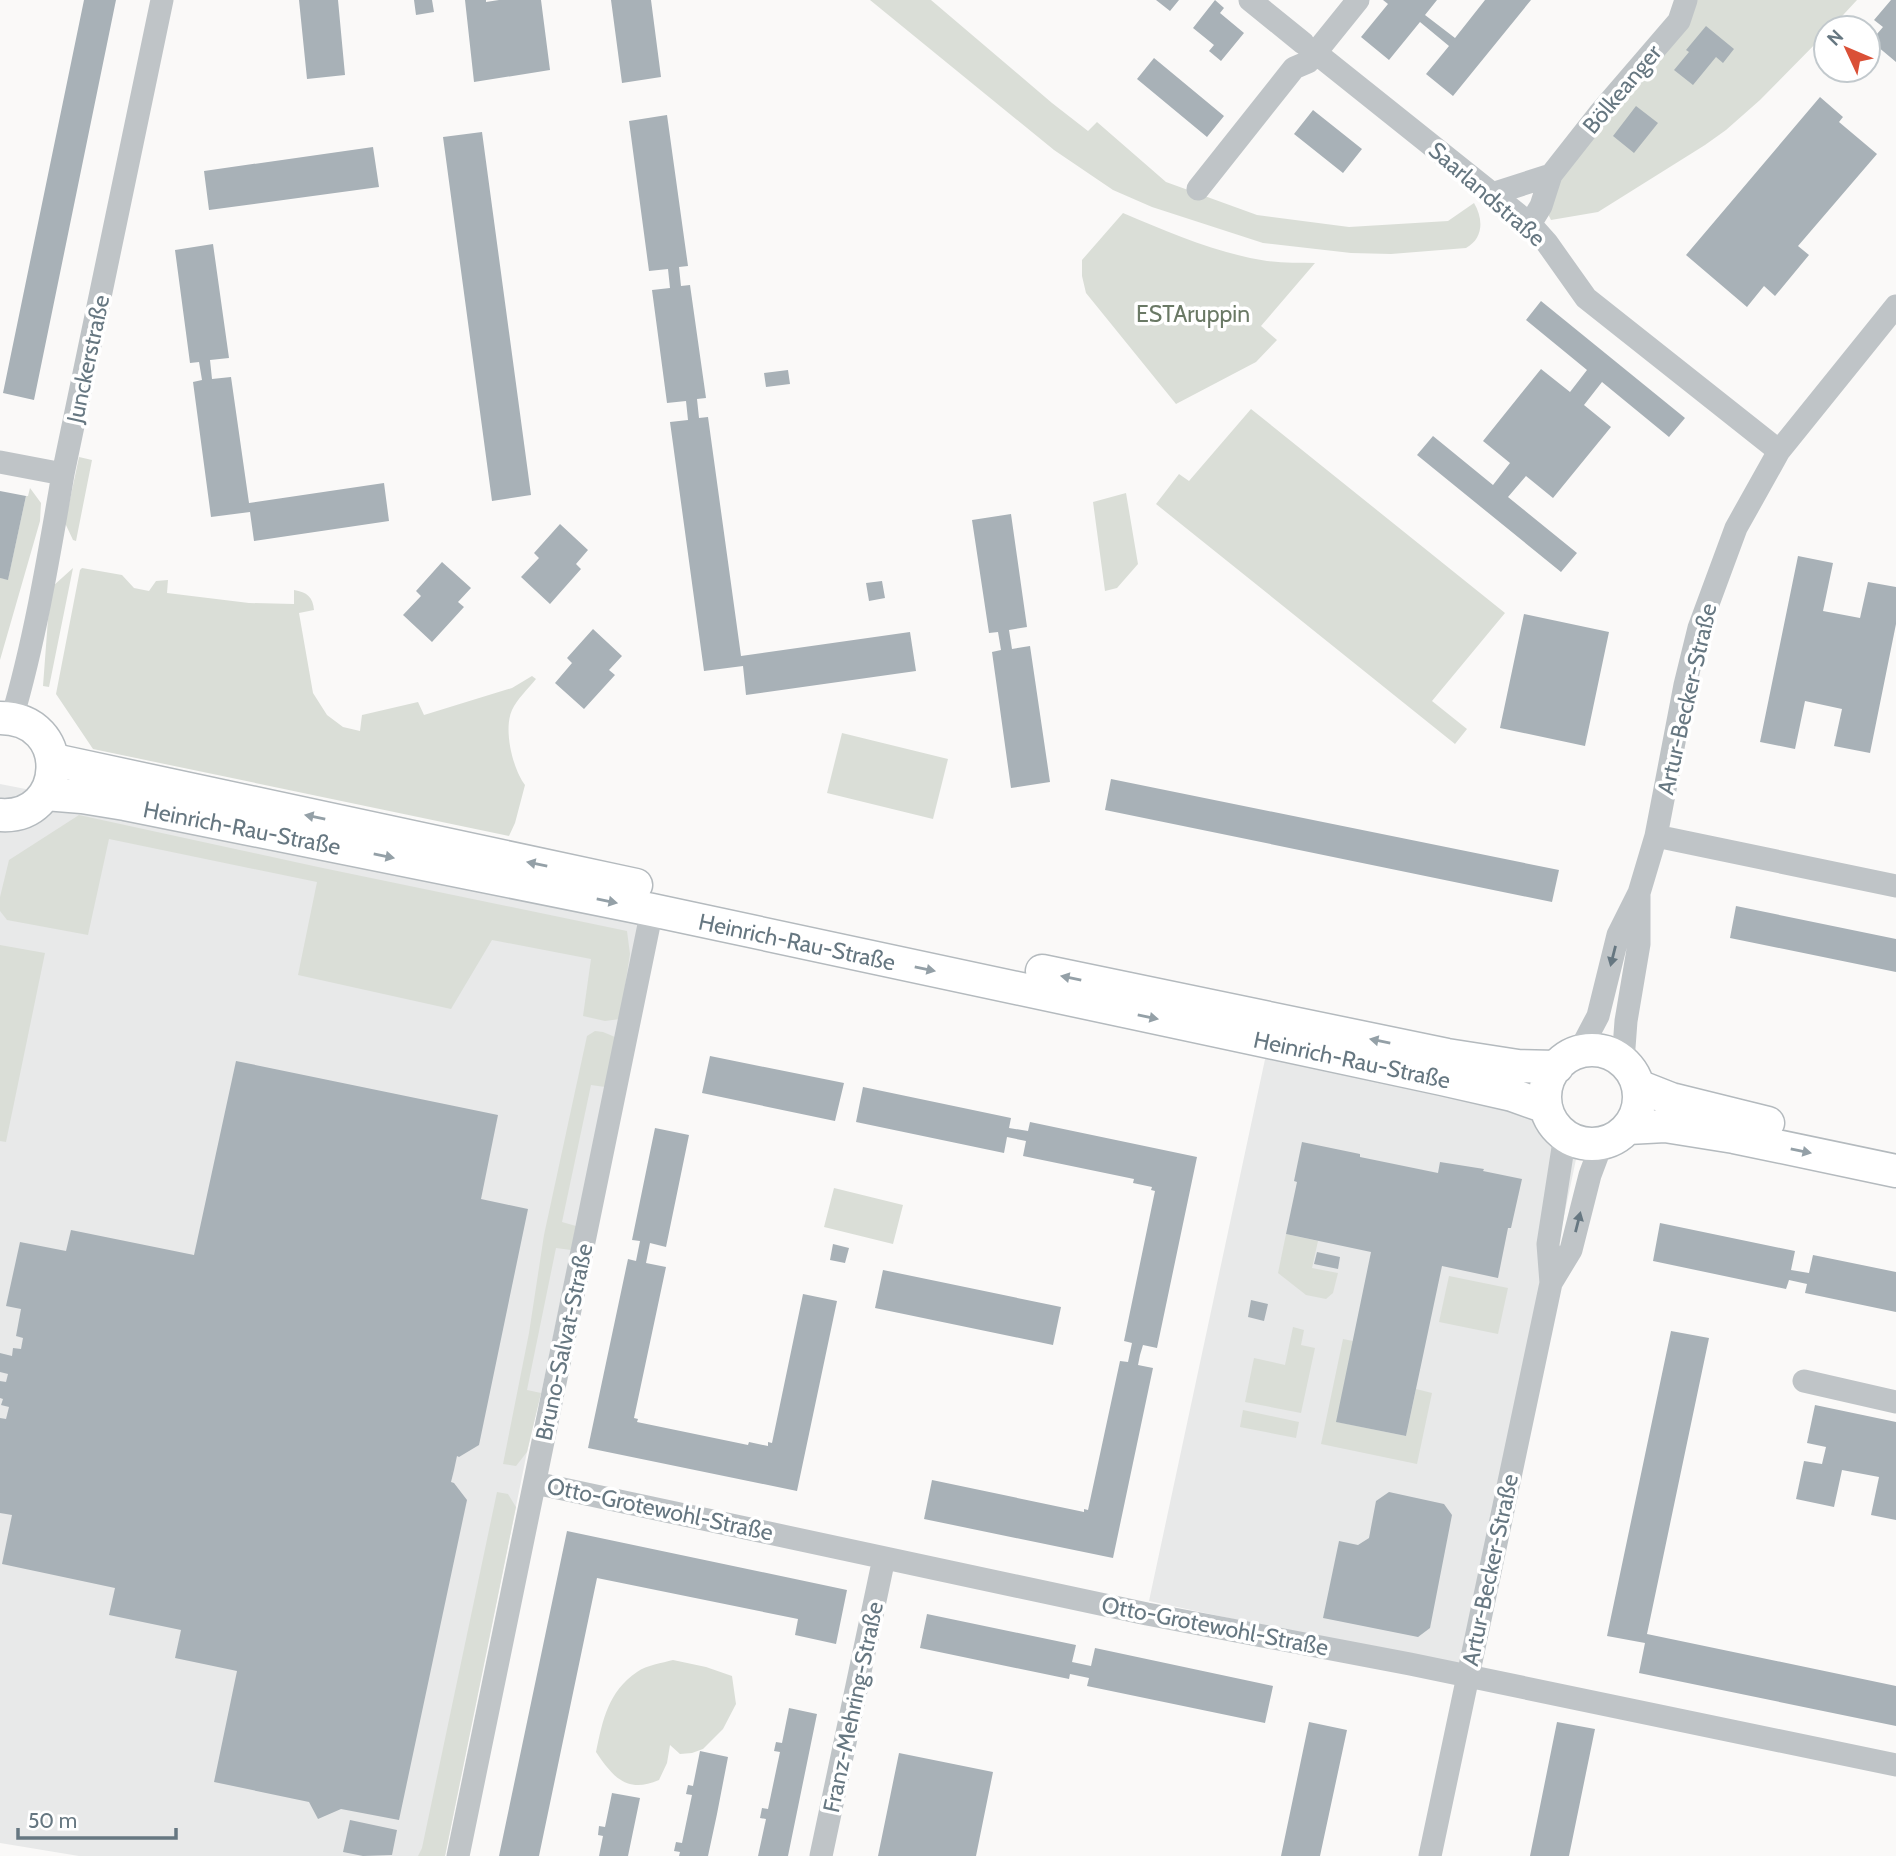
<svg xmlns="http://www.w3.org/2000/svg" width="1896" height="1856" viewBox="0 0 1896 1856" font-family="Cabin,sans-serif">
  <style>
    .built { fill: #e8e9e9 }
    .green { fill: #daded7 }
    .building { fill: #a8b1b7 }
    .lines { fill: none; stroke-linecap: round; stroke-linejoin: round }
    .secondary-casing { stroke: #b4babe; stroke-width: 35 }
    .street { stroke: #bfc4c7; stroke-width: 23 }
    .secondary { stroke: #fff; stroke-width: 32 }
    .oneway { fill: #94a0a7 }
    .oneway2 { fill: #667781 }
    .labels { text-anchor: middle; stroke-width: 7; stroke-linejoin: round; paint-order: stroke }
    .street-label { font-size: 23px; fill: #667781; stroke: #fff }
    .park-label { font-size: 23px; fill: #6a7965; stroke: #fff }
  </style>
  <rect width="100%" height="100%" fill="#faf9f8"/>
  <path class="built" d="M0 784 643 909 542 1389 527 1452 445 1856H79L0 1843Z
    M1267 1050 1502 1099 1547 1121 1561 1137 1579 1145 1469 1669 1149 1601Z"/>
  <path class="green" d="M870 0H931L1052 103 1088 131 1097 122 1166 182 1257 215 1349 227 1448 221 1474 203C1484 220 1483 239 1466 248L1391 254 1351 253 1263 243 1152 207 1113 190 1054 150Z
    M1693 0H1857L1831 28H1826V33L1760 100 1726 130 1705 145 1598 212 1551 220 1548 214 1555 174Z
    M1123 213C1170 233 1216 253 1267 261 1282 263 1299 263 1315 263L1261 326 1277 340 1256 362 1176 404 1086 293 1082 276V260Z
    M1251 409 1505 613 1432 701 1467 729 1455 744 1156 504 1179 474 1189 481Z
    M79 457 92 460 76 541 73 540 65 523Z
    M30 488 41 503 40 521 0 660V578L8 579 26 496H28Z
    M1126 493 1138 564 1117 588 1105 591 1093 502Z
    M73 568 49 687 43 686 48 619 53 586Z
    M82 568 122 575 134 588 149 591 156 581 168 580 167 593 249 603 294 604V590C307 592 313 597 314 610L299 613 313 693 327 715 343 727 360 731 362 715 418 702 424 715 512 688 532 676 536 679C528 689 517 699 512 710 503 730 513 769 525 785L515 823 509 836 93 749 56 694 80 570Z
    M842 733 948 759 933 819 827 793Z
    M79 815 318 867 627 931 630 954 620 1019 605 1021 583 1016 591 959 492 940 451 1009 298 975 317 882 109 839 88 935 7 920 0 911V897L9 860Z
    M0 945 45 953 6 1142 0 1141Z
    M595 1031 603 1032 615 1037 605 1087 591 1085 562 1222 576 1226 571 1250 556 1248 527 1390 541 1393 527 1452 516 1466 503 1464 529 1333 544 1235 587 1036Z
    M834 1188 903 1205 893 1244 824 1227Z
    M1286 1234 1318 1241 1312 1268 1338 1273 1333 1293 1326 1299 1306 1295 1278 1273Z
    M1449 1276 1508 1288 1498 1334 1439 1322Z
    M1293 1327 1304 1330 1301 1345 1315 1348 1301 1413 1245 1402 1254 1358 1285 1365Z
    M1343 1339 1353 1341 1337 1422 1406 1436 1416 1389 1432 1393 1417 1464 1321 1444Z
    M1243 1410 1299 1422 1296 1438 1240 1427Z
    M497 1492 508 1494 516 1507 445 1856H418L422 1848Z
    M673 1660 706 1667 732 1676 736 1704 723 1729 703 1749 692 1753 680 1754 670 1745 667 1763 659 1780C627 1794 613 1777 596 1752 603 1719 608 1692 637 1672 647 1665 662 1663 673 1660Z"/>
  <path class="building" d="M84 0H116L34 400 3 393Z
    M299 0H338L345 75 307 79Z
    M414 0H432L434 12 416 15Z
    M465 0H486V2L499 0H541L550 70 474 82Z
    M611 0H651L661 77 622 83Z
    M1156 0H1179L1170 11Z
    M1215 0 1224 8 1220 13 1244 33 1221 61 1209 51 1214 45 1193 28Z
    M1383 0H1437L1425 15 1455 38 1485 0H1531L1453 96 1426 74 1449 46 1420 22 1389 60 1361 37 1388 4Z
    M1891 0H1896V62L1871 41 1883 27 1874 20Z
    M1706 26 1734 49 1723 63 1716 57 1693 85 1674 70 1689 52 1686 50Z
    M1154 58 1224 116 1207 137 1137 79Z
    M1820 97 1843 117 1839 122 1877 154 1798 246 1809 255 1775 296 1764 286 1747 307 1686 255Z
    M1636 106 1658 123 1634 153 1613 136Z
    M1313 110 1362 149 1343 173 1294 134Z
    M667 115 688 266 679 267 681 286 690 285 706 398 697 399 699 418 708 417 741 656 910 632 916 671 746 695 743 666 704 671 670 422 688 420 686 401 667 403 652 290 670 288 668 269 649 271 629 121Z
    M482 132 531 495 492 501 443 137Z
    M373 147 379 187 209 210 204 171Z
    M213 244 229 358 210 360 212 379 231 377 249 503 384 483 389 521 254 541 250 512 211 517 193 382 202 380 199 362 190 363 175 250Z
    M1541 301 1685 418 1669 437 1602 382 1584 405 1611 427 1553 498 1526 476 1508 497 1577 553 1561 572 1417 455 1433 436 1493 485 1510 463 1483 441 1541 369 1570 392 1587 370 1526 320Z
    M788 370 790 384 766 387 764 373Z
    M0 491 26 496 8 580 0 578Z
    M1011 514 1027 627 1009 630 1012 649 1030 646 1050 782 1011 788 992 652 1001 650 998 632 989 633 972 520Z
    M560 524 588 550 576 564 581 569 550 604 521 577 539 558 534 553Z
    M1798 556 1833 563 1823 611 1860 618 1868 582 1896 587V624L1870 753 1834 746 1842 709 1805 701 1795 749 1760 742Z
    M442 562 471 588 458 602 464 607 432 642 403 615 421 596 416 591Z
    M882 581 885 598 869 601 866 583Z
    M1524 614 1609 632 1585 746 1500 728Z
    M593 629 622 656 609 670 615 675 584 709 555 683 572 663 567 658Z
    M1111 779 1559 870 1552 902 1105 810Z
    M1736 906 1896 939V972L1730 938Z
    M710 1056 844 1083 835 1121 702 1093Z
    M236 1061 498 1115 481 1199 528 1209 479 1445 459 1457 457 1456 454 1470 451 1482 454 1483 467 1500 399 1820 341 1809 318 1819 309 1802 214 1782 237 1671 175 1658 181 1630 109 1615 115 1588 2 1564 12 1515 0 1513V1418L6 1419 9 1407 1 1405 3 1399 0 1398V1381L6 1382 8 1374 0 1372V1353L12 1356 13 1348 21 1349 23 1338 16 1336 21 1309 6 1306 20 1242 66 1251 71 1230 194 1255Z
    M863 1087 1011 1118 1009 1128 1028 1131 1030 1122 1197 1157 1157 1348 1143 1345 1140 1355 1138 1365 1153 1368 1113 1558 924 1519 932 1480 1084 1512V1509L1088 1510 1120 1361 1128 1362 1132 1343 1124 1341 1155 1191 1151 1190 1152 1187 1133 1183 1134 1179 1023 1156 1026 1141 1007 1137 1004 1153 856 1122Z
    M655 1128 689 1135 666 1247 650 1243 646 1263 666 1267 634 1418 638 1419 637 1422 748 1445 749 1442 768 1446V1442L772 1443 803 1294 837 1301 797 1491 588 1448 628 1259 636 1261 640 1241 632 1240Z
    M1302 1142 1360 1154V1157L1438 1173 1440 1162 1484 1169 1483 1171 1522 1179 1511 1228H1508L1498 1278 1442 1266 1406 1436 1336 1422 1371 1252 1286 1234 1297 1182 1294 1181Z
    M1660 1223 1795 1251 1791 1270 1809 1273 1813 1255 1896 1272V1312L1805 1293 1807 1284 1789 1280 1786 1289 1653 1261Z
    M833 1244 849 1248 845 1263 830 1260Z
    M1317 1252 1340 1257 1338 1269 1314 1264Z
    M883 1270 1061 1307 1053 1345 875 1308Z
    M1251 1300 1268 1304 1264 1321 1248 1317Z
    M1671 1331 1709 1338 1647 1634 1896 1686V1726L1639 1673 1645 1643 1607 1636Z
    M1815 1405 1896 1422V1520L1871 1515 1879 1477 1842 1470 1834 1507 1796 1499 1804 1461 1822 1464 1826 1447 1807 1443Z
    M1389 1492 1444 1504 1452 1515 1430 1628 1418 1637 1323 1618 1339 1541 1358 1545 1369 1538 1376 1501Z
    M567 1531 847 1590 836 1644 795 1635 798 1619 597 1578 539 1856H499Z
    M927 1614 1076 1645 1072 1662 1091 1666 1095 1648 1273 1686 1265 1723 1087 1686 1089 1678 1070 1674 1069 1679 920 1648Z
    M789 1708 817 1714 788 1856H758L766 1819 760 1818 762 1808 768 1809 780 1752 774 1751 776 1742 782 1743Z
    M1309 1722 1347 1730 1320 1856H1281Z
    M1557 1722 1595 1729 1569 1856H1530Z
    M700 1751 728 1757 717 1814 708 1856H679L680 1852 674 1851 676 1842 682 1843 692 1795 686 1794 688 1785 693 1786Z
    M899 1753 993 1772 976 1856H878Z
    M612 1793 640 1798 628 1856H599L603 1836 598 1835 599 1826 605 1827Z
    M350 1820 397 1830 392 1855 363 1856 343 1852Z"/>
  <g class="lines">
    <defs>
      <path id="secondary" d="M0 718C73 718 67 820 0 815
        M54 760 636 885
        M45 794 82 797 125 804 652 910 1442 1079 1512 1095 1546 1107
        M1042 971 1447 1055 1518 1066 1557 1067
        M1545 1097a47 47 0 1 1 94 0a47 47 0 1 1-94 0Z
        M1638 1086 1671 1099 1768 1123
        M1628 1128 1665 1126 1734 1137 1896 1171"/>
    </defs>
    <use href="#secondary" class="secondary-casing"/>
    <path class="street" d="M1250 0 1303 43
      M1316 53 1530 224 1547 243 1586 298 1779 451
      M1198 189 1294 68 1308 62 1358 0
      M1492 194 1551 175 1599 114 1679 21 1686 0
      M1530 224 1541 206 1551 175
      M0 462 63 474
      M12 718C35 640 49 555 63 474L162 0
      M1656 836 1896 886
      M1579 1052 1598 1016 1618 935 1639 893 1656 836 1685 685 1699 628 1736 528 1779 451 1896 306
      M1623 1061 1626 1021 1639 944V896
      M1551 1283 1571 1250 1590 1175 1602 1143
      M1804 1381 1896 1402
      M535 1483 1147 1614 1410 1664 1896 1765
      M458 1856 652 910
      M821 1856 884 1558
      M1430 1856 1551 1283 1548 1244 1565 1135"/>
    <use href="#secondary" class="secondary"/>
  </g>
  <defs><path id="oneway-solid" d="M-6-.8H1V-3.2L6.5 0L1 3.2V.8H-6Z" transform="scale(1.75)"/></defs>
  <g class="oneway">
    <use href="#oneway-solid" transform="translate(315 817) rotate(-168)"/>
    <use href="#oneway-solid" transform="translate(384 856) rotate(11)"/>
    <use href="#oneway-solid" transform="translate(537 864) rotate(-168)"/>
    <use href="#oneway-solid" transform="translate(607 901) rotate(11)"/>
    <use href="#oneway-solid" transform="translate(925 969) rotate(12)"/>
    <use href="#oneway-solid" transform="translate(1071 978) rotate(-168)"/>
    <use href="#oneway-solid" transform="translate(1148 1017) rotate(12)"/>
    <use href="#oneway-solid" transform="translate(1380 1041) rotate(-169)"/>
    <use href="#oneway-solid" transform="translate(1801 1151) rotate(12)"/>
  </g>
  <g class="oneway2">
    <use href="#oneway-solid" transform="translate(1613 956) rotate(104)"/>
    <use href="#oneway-solid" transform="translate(1578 1222) rotate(-76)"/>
  </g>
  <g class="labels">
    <g class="street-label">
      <text transform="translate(1622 89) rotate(-50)" y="8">Bölkeanger</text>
      <text transform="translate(1487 194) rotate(41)" y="8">Saarlandstraße</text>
      <text transform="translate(88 359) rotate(-78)" y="8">Junckerstraße</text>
      <text transform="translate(1687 699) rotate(-77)" y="8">Artur-Becker-Straße</text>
      <text transform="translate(242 828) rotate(11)" y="8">Heinrich-Rau-Straße</text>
      <text transform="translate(797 942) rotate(12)" y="8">Heinrich-Rau-Straße</text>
      <text transform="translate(1352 1060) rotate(12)" y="8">Heinrich-Rau-Straße</text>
      <text transform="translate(564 1342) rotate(-78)" y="8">Bruno-Salvat-Straße</text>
      <text transform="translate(660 1509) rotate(12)" y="8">Otto-Grotewohl-Straße</text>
      <text transform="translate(1490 1570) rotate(-78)" y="8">Artur-Becker-Straße</text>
      <text transform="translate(1215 1626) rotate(11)" y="8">Otto-Grotewohl-Straße</text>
      <text transform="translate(853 1707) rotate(-78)" y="8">Franz-Mehring-Straße</text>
    </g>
    <g class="park-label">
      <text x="1193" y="322">ESTAruppin</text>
    </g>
  </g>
  <g transform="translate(1847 49) rotate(314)"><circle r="33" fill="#ffffff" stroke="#c2c9cd" stroke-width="2"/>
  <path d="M0-5L12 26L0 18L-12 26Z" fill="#da5037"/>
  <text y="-10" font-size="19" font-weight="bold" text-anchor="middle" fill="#667781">N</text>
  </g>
  <path d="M18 1828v10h158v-10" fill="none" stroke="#667781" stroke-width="3.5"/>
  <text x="28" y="1828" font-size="21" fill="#667781" stroke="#ffffff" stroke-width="5" paint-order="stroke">50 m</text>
</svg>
